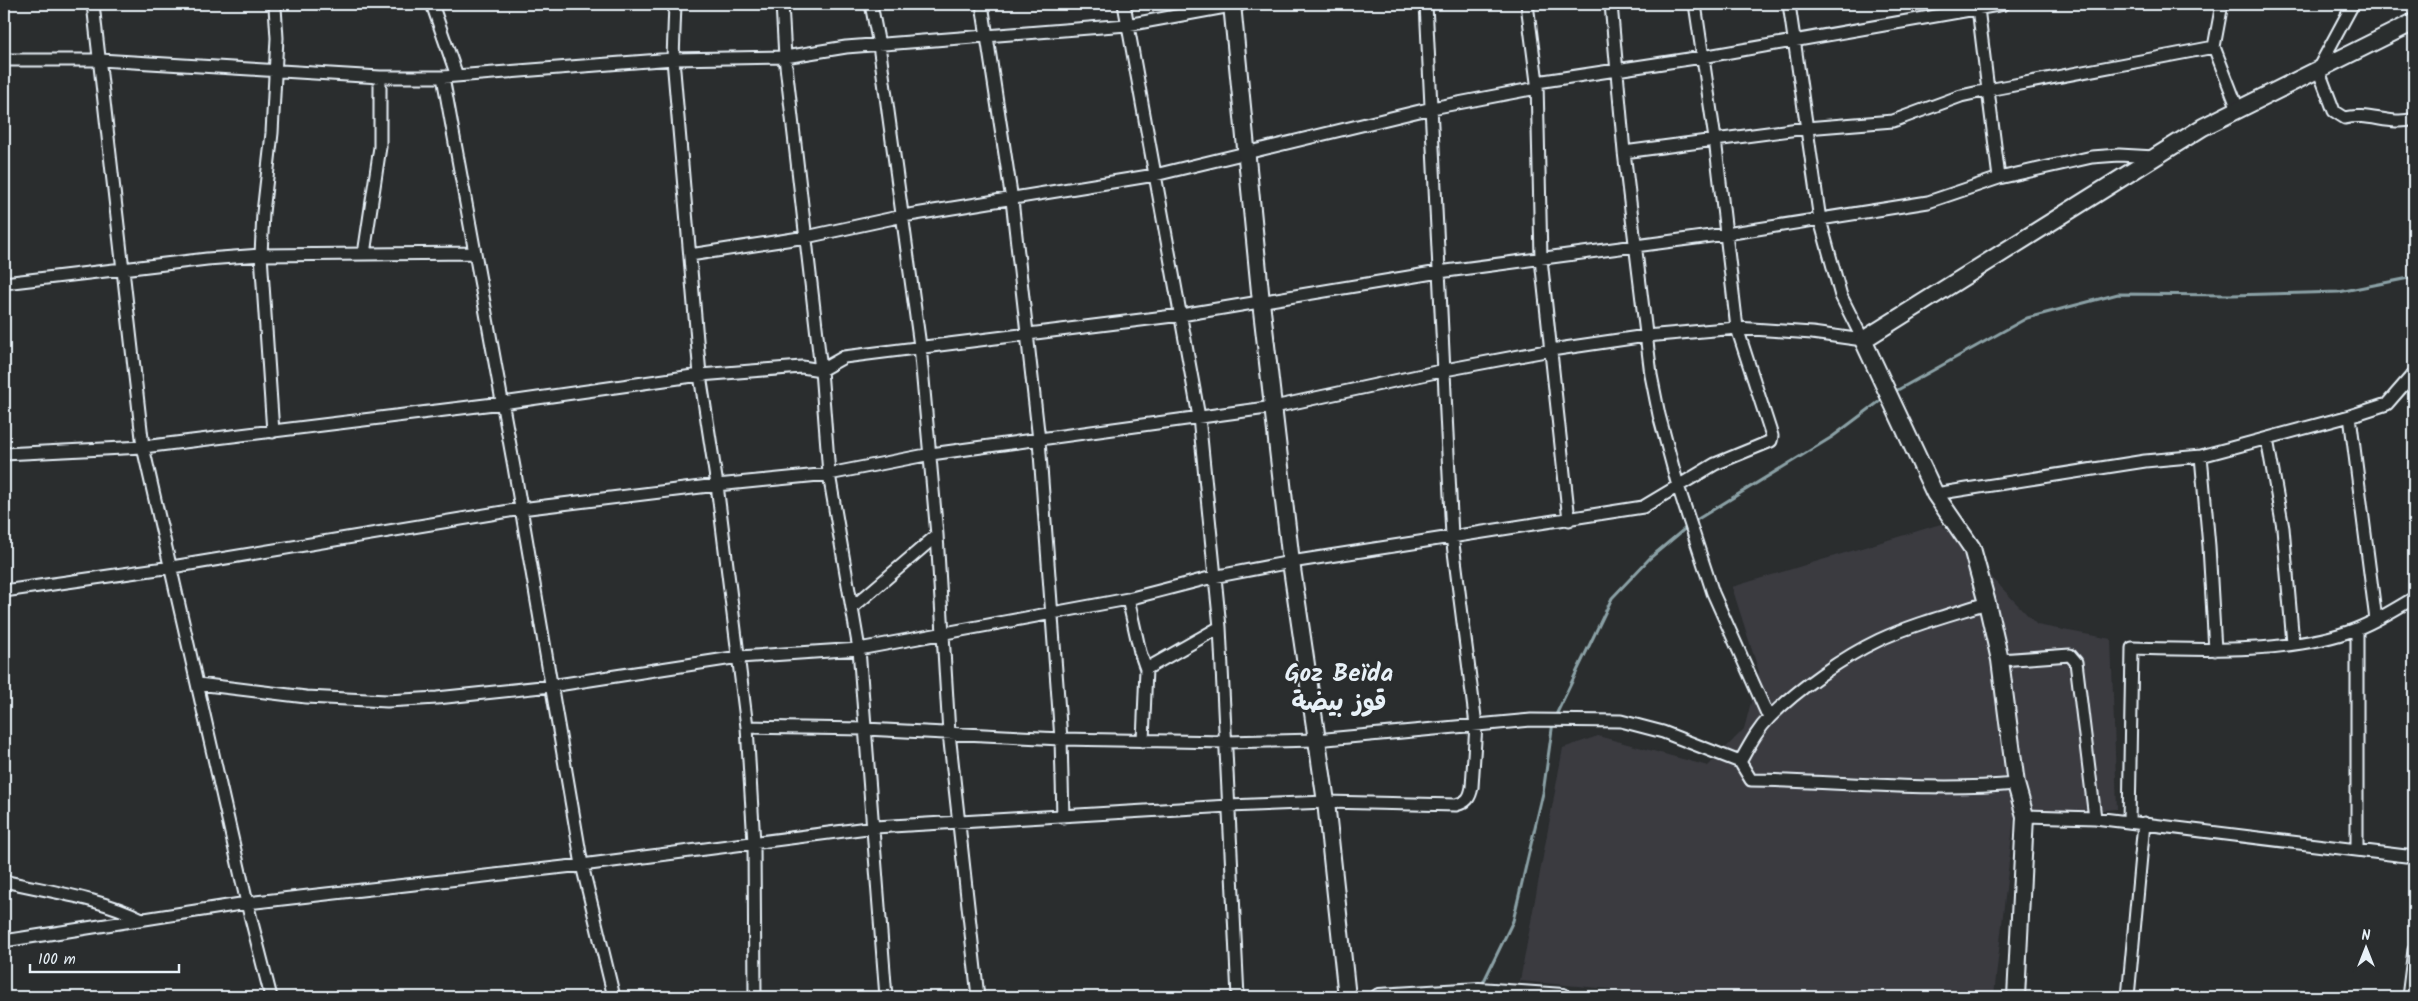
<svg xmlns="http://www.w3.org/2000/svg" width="2418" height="1001" viewBox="0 0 2418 1001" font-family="Kalam,'Playpen Sans Arabic',sans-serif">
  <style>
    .built { fill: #3b3b41 }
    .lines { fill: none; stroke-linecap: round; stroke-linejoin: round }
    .stream { stroke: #8ba1a6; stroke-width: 3 }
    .street-casing { stroke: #e8f1f8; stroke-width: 15 }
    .secondary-casing { stroke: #e8f1f8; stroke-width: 20 }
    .street { stroke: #2a2d2e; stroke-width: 11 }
    .secondary { stroke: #2a2d2e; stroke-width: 16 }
    .labels { text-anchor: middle; stroke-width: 5; stroke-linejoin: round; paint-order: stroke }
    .town-label { font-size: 25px; font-weight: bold; fill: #e8f1f8; stroke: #2a2d2e }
  </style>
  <rect width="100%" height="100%" fill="#2a2d2e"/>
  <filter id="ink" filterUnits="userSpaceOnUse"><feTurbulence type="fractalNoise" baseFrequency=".02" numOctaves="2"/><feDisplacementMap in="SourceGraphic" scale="10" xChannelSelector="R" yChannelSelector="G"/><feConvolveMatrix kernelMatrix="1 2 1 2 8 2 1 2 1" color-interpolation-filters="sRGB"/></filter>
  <g filter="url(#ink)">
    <path class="built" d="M1941 524 2037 625 2111 639 2117 809 2014 817 1994 995 1956 992 1680 995 1520 981 1563 748 1598 736 1708 766 1744 729 1759 672 1732 587Z"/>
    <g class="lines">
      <path class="stream" d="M1894 392 2027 318 2118 294 2232 295 2339 292 2414 277
        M1693 522 1832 437 1884 398
        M1555 717 1612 598 1650 558 1688 526
        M1482 985 1513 921 1543 793 1553 722"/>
      <defs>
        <path id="street" d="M93 4 143 447 247 903 271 997
          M432 4 457 76
          M675 4 673 59 700 375 717 485 747 727 754 843 755 997
          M782 4 785 57 821 370 829 474 859 649 886 997
          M871 4 879 45 920 346 937 535 949 733 978 997
          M982 4 1012 200 1039 440 1061 739 1063 817
          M1124 4 1199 417 1220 627 1238 997
          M1527 4 1537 82 1541 259 1569 520
          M1611 4 1624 152 1651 375 1659 415 1678 486 1713 593 1769 718
          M1789 4 1820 220 1841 296 1863 340
          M1981 4 1978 8 1988 90 2214 47 2238 109
          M2353 4 2318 69 2334 111 2345 118C2368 112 2391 126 2414 119
          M2214 47 2222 4
          M4 60H100L380 77H443L673 59 785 57 846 47 1127 25 1242 4
          M443 77 514 467 582 865 614 997
          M1537 82 1702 57 2004 4
          M1624 152 1806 128 1893 121 1961 96 1988 90 1999 178
          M364 254 380 147V77
          M690 255 806 237 903 216 1155 175 1432 108 1537 88
          M4 283 207 259 261 255 474 253
          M2350 416 2376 620
          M273 432 261 255 263 213 272 133 277 38 275 7
          M2267 439 2283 528 2293 643
          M4 454 143 447 502 403 700 375 802 367 821 370 844 357 1181 315 1439 272 1726 234 1928 202 1999 178 2092 157 2119 155 2155 157
          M2201 456 2209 546 2215 650
          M1935 494 2145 461 2201 456 2350 416 2387 404 2414 373
          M4 591 172 567 521 509 717 485 829 474 931 454 1274 407 1445 370 1551 350 1646 336 1737 328 1812 333 1863 340
          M1128 599 1140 652 1146 669 1143 741
          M853 607 937 535
          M2357 629V850
          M2000 660 2070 655 2076 662 2095 818
          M1146 669 1220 627
          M198 684 306 697 387 701 437 698 551 686 739 657 859 649 1128 599 1213 577 1291 562 1643 507 1715 464 1771 441 1772 436 1737 328 1715 139 1695 4
          M747 727 865 729 1061 739 1226 742 1316 740 1531 720 1621 721 1663 732 1740 762 1751 780C1839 781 1928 792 2016 784
          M1740 762C1749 746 1757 730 1770 717 1798 689 1843 657 1879 640 1913 624 1952 614 1987 603
          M2025 816 2095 818 2414 857
          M2129 822 2132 648C2200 650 2292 654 2356 629 2377 621 2395 609 2414 598
          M4 881C51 892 99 898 142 919
          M4 941 247 903 582 865 875 827 1229 806 1326 802 1456 805C1467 802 1470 798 1472 787L1476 725 1452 536 1426 4
          M2128 997 2144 823
          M2408 997 2414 950"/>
        <path id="secondary" d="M1232 4 1261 302 1291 562 1326 802 1347 997
          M1379 997 1479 991 1563 997
          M2016 997 2025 816 2016 784 2000 660 1987 603 1972 548 1935 494 1863 340 2203 127 2414 22"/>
      </defs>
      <use href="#street" class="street-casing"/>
      <use href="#secondary" class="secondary-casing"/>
      <use href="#street" class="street"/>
      <use href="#secondary" class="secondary"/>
    </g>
  </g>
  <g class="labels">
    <g class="town-label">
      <text x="1339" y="681">Goz Beïda<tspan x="1339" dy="29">قوز بيضة</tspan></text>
    </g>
  </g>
  <rect width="2418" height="1001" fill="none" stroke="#2a2d2e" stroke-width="20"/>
  <rect x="10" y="10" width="2398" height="981" fill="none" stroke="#e8f1f8" stroke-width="2" filter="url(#ink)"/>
  <g transform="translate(2366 948)" stroke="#2a2d2e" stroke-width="4" paint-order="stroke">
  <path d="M0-4L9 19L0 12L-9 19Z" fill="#e8f1f8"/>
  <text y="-8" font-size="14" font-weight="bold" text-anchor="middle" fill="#e8f1f8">N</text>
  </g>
  <path d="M30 964v8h149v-8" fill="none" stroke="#e8f1f8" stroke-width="2.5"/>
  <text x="38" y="964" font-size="15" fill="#e8f1f8" stroke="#2a2d2e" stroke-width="4" paint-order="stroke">100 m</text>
</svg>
